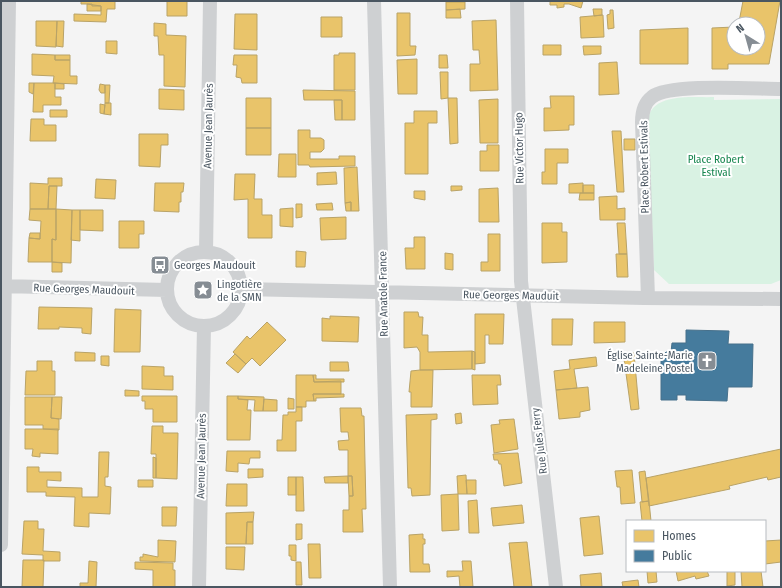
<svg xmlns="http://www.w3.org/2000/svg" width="782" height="588" viewBox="0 0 782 588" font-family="'Fira Sans Condensed',sans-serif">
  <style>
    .green { fill: #d9f2e3 }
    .homes { fill: #e9c46a; stroke: #b9a367 }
    .public { fill: #457b9d; stroke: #46708b }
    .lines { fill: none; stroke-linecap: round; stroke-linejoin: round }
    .minor { stroke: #ced0d2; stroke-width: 14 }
    .labels { text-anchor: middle; stroke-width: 4; stroke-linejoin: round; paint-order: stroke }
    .street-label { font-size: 11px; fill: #4a5661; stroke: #fff }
    .park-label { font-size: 11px; fill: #17864f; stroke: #fff }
    .poi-label { font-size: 11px; fill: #4a5661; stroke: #fff; text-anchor: start }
  </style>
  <rect width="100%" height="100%" fill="#f4f4f4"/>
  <path class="green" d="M714 97V100L781 99V280L771 284H669L654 270 648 121C650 92 694 98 714 97Z"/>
  <path class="homes" d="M81 1H115V9H107L106 22 74 21V14L101 15V6H92V4H81Z
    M167 1H187V16H167Z
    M550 1H583L581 8 569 4H564V7L557 8V5H550Z
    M743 1H780L769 64H728V69H712V28L734 27V48H758V24H735V22H739Z
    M446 2H465V9L446 10Z
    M87 4 101 6V11H87Z
    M460 9 461 18H446V10Z
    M593 9H602V15L594 16Z
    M610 10H613L614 28 608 29 607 15 610 14Z
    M397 13H410V46H416L415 55 397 56Z
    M235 14H257V50L234 49Z
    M603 15 604 37 581 38 580 17Z
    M321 17H342V37H321Z
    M496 20 498 90 470 91V64H480L479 50H473L472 21Z
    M36 21H57L56 47 36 46Z
    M57 21H64L63 47 56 46Z
    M154 23 166 24V35L186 36 185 87 164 86V55H159L158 36H154Z
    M688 28V64H640V30Z
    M106 41H117V54L106 53Z
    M543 45H561V55H543Z
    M583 46H601V54L584 55Z
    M339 53H355V90H334V55H339Z
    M32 54 55 55V60H70V76H77V84L53 83 54 76 32 75Z
    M55 55H70V60H55Z
    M234 55H257V83H242L241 78 236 77 237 65H233Z
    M439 55H447L448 68H439Z
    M417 59V94H398L397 60Z
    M617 62 619 94 599 95V63Z
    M440 72H448V98L441 99Z
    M29 83H34L33 94 29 92Z
    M34 83H55V97H61V105H43V112H33Z
    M55 83 64 84V89H55Z
    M100 84 105 85V93H101L99 90Z
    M105 85H110L109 103H105Z
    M159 89 184 90V110L159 109Z
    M303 90 355 91V120H342V100H304Z
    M550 96H574V125H569V130L544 131V108H551Z
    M246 98H271V128H246Z
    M448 98H457L458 143 450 144Z
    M498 99V143H480L479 100Z
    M334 100H342V120H335Z
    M105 103H111V115L104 114Z
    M100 104 105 105 104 114 100 113Z
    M50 110H67V117H50Z
    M414 111H437V123H428V174H405V123H414Z
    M31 119H44V125H56V141H30Z
    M246 128H271V155H246Z
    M298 130H310V138H321L324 140V149L321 152H310V159H339V156H355V166L310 167 309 165H298Z
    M612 131H621L624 192H617Z
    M139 134H168V145H161L160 167 139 166Z
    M624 139H635V150H624Z
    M487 145H499V171H480V151H487Z
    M545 149H568V163H557V184H542V172H545Z
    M279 154H296V177H278Z
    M357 167 359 211H351V202L345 203 344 168Z
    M336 172 337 184 317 185V173Z
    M235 174H255L254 199H262V215H272V238H248V199L234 200Z
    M48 178H62V186H49L48 209H30V183L48 184Z
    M96 179 116 180 115 199 95 198Z
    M155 183H184L183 192H181V202H179V212L154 211Z
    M583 183V193H569V184Z
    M583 185H594V193H583Z
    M49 186H57L56 209H48Z
    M451 186H462V190L451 191Z
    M498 188 499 222H479V189Z
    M414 191H425V200L414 198Z
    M580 193H594V200H579Z
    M617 196V209L625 208V220H600L599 197Z
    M351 202V211H346L345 203Z
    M332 203 333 210H317L316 204Z
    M296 204H302V217L296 218Z
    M293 208V227L280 226V209Z
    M30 209H56V240L52 239V262H28L29 238 40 239 41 221 29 220Z
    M56 209 72 210 71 263 52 262V239L56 240Z
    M72 210H80V241L71 240Z
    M80 210H103V231L80 230Z
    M346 217V239L321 240 320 218Z
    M119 221H144V234H139V248H119Z
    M542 223H562V232H567V262L542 263Z
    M617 223H625L627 254H619Z
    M30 233H40V239L29 238Z
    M488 234H500V271H481V262H488Z
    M414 237H425V269H406L405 248H414Z
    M296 251 306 252 305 267H296Z
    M445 253 453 254V270L445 269Z
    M616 254H627L628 277H617Z
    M52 262 62 263V272H52Z
    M39 307 92 308 91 334 82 333V328L59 327V329H38Z
    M115 309 141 310 140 352H114Z
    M404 312H418L419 317H423L422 335H428V352L472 351V369L420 370V352L417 347 404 348Z
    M475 314H504L503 344H489V335H485V363L475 364Z
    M330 316 359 317 358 342 322 341V318L330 319Z
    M552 319H573L572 345H552Z
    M267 322 286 340 260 366 252 358 246 364 233 352 247 336 250 339Z
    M594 322H625V342L594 343Z
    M472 351 475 352V370L472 369Z
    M75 352 95 353V361H75Z
    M626 353H634L639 409 631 410 624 359H627Z
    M235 354 246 364 238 373 226 363Z
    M101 356H109V366L101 365Z
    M596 357 597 366 574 369 577 388 556 390 554 371 570 369 569 360Z
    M37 361H52V371H55V395H25L26 371H37Z
    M330 362H348L349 371H330Z
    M142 366 164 367V376H173V390L142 389Z
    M420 370H433L432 407H411V392H409L411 371Z
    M296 375H313L314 382 341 381V394H313L314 401H306V407H296Z
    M313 375H316V379H344V382H314Z
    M472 375H500L501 385H497L498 404 473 405Z
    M588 387 590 410 580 412V417L559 419 556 390Z
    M125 390 139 391V396H125Z
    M313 394H344V397L316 398V401H314Z
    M142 396H177V422H153V409H145V401H142Z
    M227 396H238V399L248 400 247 410H251L250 440H227Z
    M238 396 264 397 263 411H254L255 400 238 399Z
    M25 397H52L51 418 59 419V430L43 429V425H25Z
    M52 397H62L61 419 51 418Z
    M288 398 294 399V409H288Z
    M264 399 277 400V411H263Z
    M296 407H302V421H296V451H277V440H282L283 415H288V412H296Z
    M340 408H361L362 416H364L366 509H362L363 532H343V510H349V496H353L352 476H348V450H339L338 441 349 440 348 432H341Z
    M461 413 462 423 456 424 455 414Z
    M437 414V419L431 420 430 495 412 496 411 488H408L406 415Z
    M514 419 518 449 494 453 491 425 500 424 499 420Z
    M152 426H163V433H178L177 479 156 478V454H151Z
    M25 429H58V454L40 453V457L32 456 33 449H25Z
    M781 449V477L768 480 767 477 729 486 730 489 649 506 646 478Z
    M227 451H260V458H250L249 464 238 463V472L226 471Z
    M99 452H109L108 477H105V486L111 487 110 514 89 513V527L74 526 75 497 46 496V492H27V467H39V472H61V481L47 480V487L82 488V497H98Z
    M518 453 522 483 504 486 501 464H499L498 460H494L493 454Z
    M153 457 156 458V478H153Z
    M248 469H263V477L248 478Z
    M632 470 635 503 621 504 620 487H617L615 471Z
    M645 471 649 501 642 502 639 472Z
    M466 475 467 494H458L457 476Z
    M348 476V483H325L324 477Z
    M348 476H352L353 496H349Z
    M288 477H296V495H288Z
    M296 477H303L304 511H296Z
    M138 480H153V487H138Z
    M466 480H476V494H467Z
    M227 484H247V506H226Z
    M458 494 459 530 442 531 441 495Z
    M477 500 479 533H469L468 501Z
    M649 501 651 521H642L640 502Z
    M522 505 524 523 493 526 491 508Z
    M162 507H177L176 526H162Z
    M254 512 253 522H247L246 544H226V513Z
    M599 516 603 554 584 556 580 518Z
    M24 521H38V529H44L43 551 60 552V561H43V555L22 554Z
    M247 522H253V544H246Z
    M296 524H302V539L296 540Z
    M423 534V539H425V544H423V564H429L430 572H410L409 535Z
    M158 540 176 541 175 562 140 561V557H143V554L158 557Z
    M781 540V562L765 564V541Z
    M527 542 532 587H514L509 543Z
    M308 544H320L321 578H309Z
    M289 545H296V561L291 560V556H289Z
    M226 547H245L244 570 226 569Z
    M23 560H44L43 587H22Z
    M89 561 97 562 96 587H80V583H88Z
    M462 561H471L473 587H460L459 576 447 577V571H463Z
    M135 562 173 563V570H175V587H153V570L135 569Z
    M296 562H301L302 585H296Z
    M647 571H656L657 582 648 583Z
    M676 571H707L709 576 696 579 695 576 678 581Z
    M727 571H735V585L727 586Z
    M741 571H761L763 587H742Z
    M601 573 602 587H581L580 575Z
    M638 580 639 587H623L622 582Z"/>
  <path class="public" d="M686 330 729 331 728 344H753L752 387H728L727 401 686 400V395H677V400H661V357L666 352H671L672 343H686Z"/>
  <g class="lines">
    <path class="minor" d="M374 1 390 587
      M517 1 521 281 556 587
      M206 252 210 1
      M167 289a37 37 0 1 1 74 0a37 37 0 1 1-74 0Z
      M1 286 167 290
      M241 289 644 298 781 299
      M648 298 642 122C642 113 644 103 652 97 669 83 755 89 781 89
      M1 545 9 1
      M199 587 204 326"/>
  </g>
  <defs>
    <symbol id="bus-square" viewBox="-11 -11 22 22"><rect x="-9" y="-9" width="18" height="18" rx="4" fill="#868d94" stroke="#fff"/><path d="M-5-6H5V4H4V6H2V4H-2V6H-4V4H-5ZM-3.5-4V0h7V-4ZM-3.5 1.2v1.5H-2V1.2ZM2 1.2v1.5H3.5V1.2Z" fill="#fff"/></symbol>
    <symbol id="sight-square" viewBox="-11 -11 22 22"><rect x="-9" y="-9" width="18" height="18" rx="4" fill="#868d94" stroke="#fff"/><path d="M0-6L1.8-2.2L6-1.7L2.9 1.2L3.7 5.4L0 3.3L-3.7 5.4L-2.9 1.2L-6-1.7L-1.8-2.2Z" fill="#fff"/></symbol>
    <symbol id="church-square" viewBox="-11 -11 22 22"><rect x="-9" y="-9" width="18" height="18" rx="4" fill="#868d94" stroke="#fff"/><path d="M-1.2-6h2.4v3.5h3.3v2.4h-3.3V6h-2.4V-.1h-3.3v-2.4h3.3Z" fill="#fff"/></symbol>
  </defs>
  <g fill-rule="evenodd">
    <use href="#bus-square" x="149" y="254" width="22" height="22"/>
    <use href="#sight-square" x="192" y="279" width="22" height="22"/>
    <use href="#church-square" x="696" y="350" width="22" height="22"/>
  </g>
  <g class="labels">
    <g class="street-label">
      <text transform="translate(208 126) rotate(-89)" y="4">Avenue Jean Jaurès</text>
      <text transform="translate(519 148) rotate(-91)" y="4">Rue Victor Hugo</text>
      <text transform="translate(644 167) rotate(-91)" y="4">Place Robert Estivals</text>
      <text transform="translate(84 289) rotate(2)" y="4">Rue Georges Maudouit</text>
      <text transform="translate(383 294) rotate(-91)" y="4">Rue Anatole France</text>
      <text transform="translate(511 295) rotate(1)" y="4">Rue Georges Mauduit</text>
      <text transform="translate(539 441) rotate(-97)" y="4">Rue Jules Ferry</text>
      <text transform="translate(201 456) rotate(-89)" y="4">Avenue Jean Jaurès</text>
    </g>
    <g class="park-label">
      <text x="716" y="163">Place Robert<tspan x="716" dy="13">Estival</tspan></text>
    </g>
    <g class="poi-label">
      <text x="174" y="269">Georges Maudouit</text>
      <text x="217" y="288">Lingotière<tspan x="217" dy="13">de la SMN</tspan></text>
      <text x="693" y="359" text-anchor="end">Église Sainte-Marie<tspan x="693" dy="13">Madeleine Postel</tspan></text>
    </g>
  </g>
  <rect width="782" height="588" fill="none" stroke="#4a5661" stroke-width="4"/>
  <rect x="626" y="520" width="140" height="52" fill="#ffffff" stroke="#b7bbc0"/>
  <rect x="634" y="530" width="20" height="12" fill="#e9c46a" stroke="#b7bbc0"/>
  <text x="662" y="540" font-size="12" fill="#4a5661">Homes</text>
  <rect x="634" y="550" width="20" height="12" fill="#457b9d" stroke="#b7bbc0"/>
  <text x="662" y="560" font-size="12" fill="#4a5661">Public</text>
  <g transform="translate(746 36) rotate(323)"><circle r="19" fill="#ffffff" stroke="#b7bbc0"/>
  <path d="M0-3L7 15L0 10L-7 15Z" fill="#868d94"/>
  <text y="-6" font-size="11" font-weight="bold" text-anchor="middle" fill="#4a5661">N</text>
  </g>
</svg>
